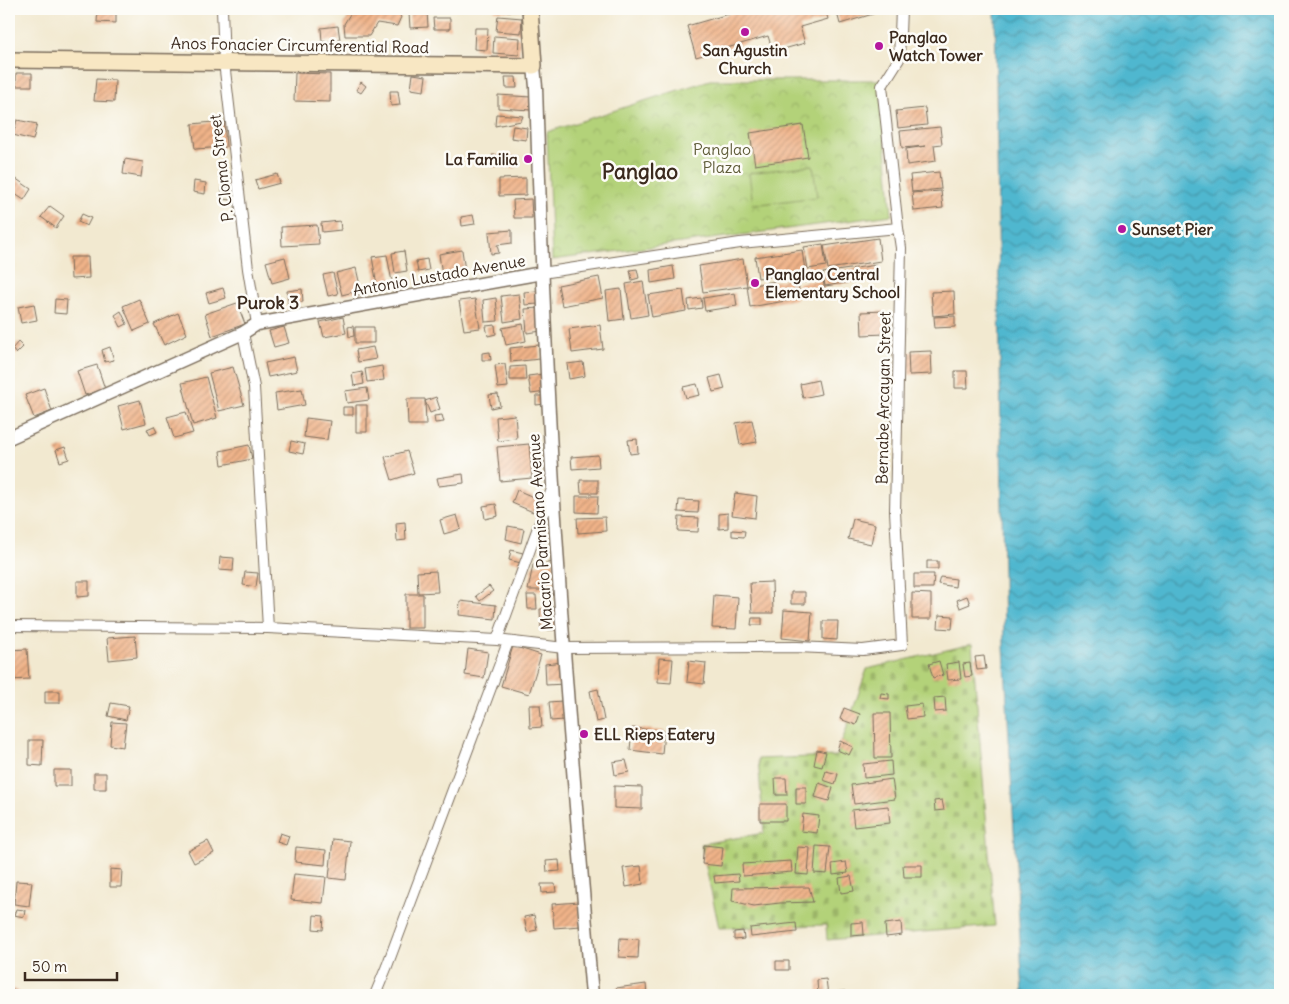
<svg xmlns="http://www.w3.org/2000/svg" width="1289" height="1004" viewBox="0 0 1289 1004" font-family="Delius,sans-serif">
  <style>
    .cemetery { fill: url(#cemetery-stones); stroke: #777e4c }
    .park { fill: url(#park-crowns); stroke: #777e4c }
    .garden { fill: #b3d279; stroke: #777e4c }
    .water { fill: url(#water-waves); stroke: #467076 }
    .building { fill: url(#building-hatch) }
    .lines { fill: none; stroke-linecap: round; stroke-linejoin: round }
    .minor-casing { stroke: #7b6d5c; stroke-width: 12 }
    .tertiary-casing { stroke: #7b6d5c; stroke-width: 15 }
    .secondary-casing { stroke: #7b6d5c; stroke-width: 18 }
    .minor { stroke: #fff; stroke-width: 10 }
    .tertiary { stroke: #fff; stroke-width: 12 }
    .secondary { stroke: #f8e7c3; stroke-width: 15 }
    .poi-dot { fill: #b5179e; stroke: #fdfcf7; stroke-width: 2 }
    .labels { text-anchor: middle; stroke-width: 5; stroke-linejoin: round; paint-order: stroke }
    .poi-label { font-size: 16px; font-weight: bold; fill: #3b2a1e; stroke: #fdfcf7; text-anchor: start }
    .street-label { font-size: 16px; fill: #3b2a1e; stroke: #fdfcf7 }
    .park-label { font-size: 16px; fill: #5f5c39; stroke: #fdfcf7 }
    .neighbourhood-label { font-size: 18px; font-weight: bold; fill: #3b2a1e; stroke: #fdfcf7 }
    .district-label { font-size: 21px; font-weight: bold; fill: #3b2a1e; stroke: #fdfcf7 }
  </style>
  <defs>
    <pattern id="cemetery-stones" width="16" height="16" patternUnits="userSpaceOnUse" patternTransform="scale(1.25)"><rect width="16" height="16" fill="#b3d279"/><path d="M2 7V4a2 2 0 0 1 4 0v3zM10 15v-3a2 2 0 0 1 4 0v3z" fill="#9bb468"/></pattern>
    <pattern id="park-crowns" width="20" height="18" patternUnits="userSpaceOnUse" patternTransform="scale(1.25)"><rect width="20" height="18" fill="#b3d279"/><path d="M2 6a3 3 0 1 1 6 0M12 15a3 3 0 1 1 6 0" fill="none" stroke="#9bb468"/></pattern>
    <pattern id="water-waves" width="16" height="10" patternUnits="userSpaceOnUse" patternTransform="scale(1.25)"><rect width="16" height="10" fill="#50b7cf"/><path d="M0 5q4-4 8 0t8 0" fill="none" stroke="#4495a7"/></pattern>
    <pattern id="building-hatch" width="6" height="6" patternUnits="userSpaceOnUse" patternTransform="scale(1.25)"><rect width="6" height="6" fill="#f0b389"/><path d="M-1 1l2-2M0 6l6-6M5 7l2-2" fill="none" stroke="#c4926f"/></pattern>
  </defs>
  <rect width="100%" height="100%" fill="#fdfcf7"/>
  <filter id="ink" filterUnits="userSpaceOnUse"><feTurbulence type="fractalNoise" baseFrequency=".02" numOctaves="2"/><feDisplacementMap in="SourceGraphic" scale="10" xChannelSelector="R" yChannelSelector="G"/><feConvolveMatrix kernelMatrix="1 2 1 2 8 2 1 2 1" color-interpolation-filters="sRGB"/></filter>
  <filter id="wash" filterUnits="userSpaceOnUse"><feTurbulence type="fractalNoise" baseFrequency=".0096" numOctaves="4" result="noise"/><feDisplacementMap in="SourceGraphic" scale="20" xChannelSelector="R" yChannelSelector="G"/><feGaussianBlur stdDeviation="1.12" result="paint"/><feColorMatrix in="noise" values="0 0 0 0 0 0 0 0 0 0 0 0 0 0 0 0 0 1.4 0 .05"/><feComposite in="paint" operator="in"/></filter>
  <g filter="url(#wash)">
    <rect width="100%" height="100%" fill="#f2e9d0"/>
    <path class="cemetery" d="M972 644 995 926 827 940 826 925 719 928 701 844 764 833 758 759 837 756 867 669Z"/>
    <path class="park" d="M710 80H880L892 215 552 260 547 132Z"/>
    <path class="garden" d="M813 165 817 197 753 205 749 173Z"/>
    <path class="water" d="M995 9H1280V995H1023L1004 647Z"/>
    <g id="blocks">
      <path class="building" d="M98 9H116V23L97 22Z
        M353 9H394L401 17 397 26 377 23 369 36H345L344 24Z
        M494 9H520L519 11H494Z
        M746 9H825L828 19 800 27 805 43 773 52 768 36 696 57 687 26Z
        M836 9H875L876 13 840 24Z
        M427 11 428 27 410 28 409 13Z
        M498 16 522 18 521 33 496 31Z
        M433 18H450V29H434Z
        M338 26 340 40 322 42 321 28Z
        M475 28H488L487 50 474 49Z
        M494 36 520 38 519 55 493 53Z
        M16 73H32V86H16Z
        M295 73 330 74V102L294 101Z
        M413 74 426 76 424 91 411 89Z
        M505 77H516L517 88H506Z
        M96 79 115 80 114 102 94 101Z
        M361 82 366 86 361 93 356 90Z
        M390 91H398L400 105 391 106Z
        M498 95 531 97V110L498 108Z
        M925 108 927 125 898 128 896 111Z
        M496 114 523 116 521 121 495 126Z
        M17 120 37 124 33 140 13 135Z
        M224 121 226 147 195 149 192 124Z
        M803 125 808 157 755 165 750 133Z
        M513 126 527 128 526 140 511 138Z
        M940 127 942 144 934 145 936 161 907 165 906 149 926 146 902 148 900 131Z
        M492 155 517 156 516 168 492 167Z
        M125 159 143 162 141 177 123 174Z
        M939 172 941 189 912 192 910 175Z
        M9 174 31 189 24 200 9 190Z
        M277 174 280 183 258 189 255 180Z
        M526 178V195L499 196V179Z
        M194 181 206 183 205 194 193 192Z
        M222 188H232V200L222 199Z
        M941 191 943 208 914 211 912 193Z
        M531 199 532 218H514L513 200Z
        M50 206 64 216 56 228 41 217Z
        M82 214 91 218 87 226 78 222Z
        M473 215 475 224 462 226 461 217Z
        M340 221 341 230 322 232 321 223Z
        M317 225 319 244 282 246 281 227Z
        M512 230V243L497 245 499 253 491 254 489 232Z
        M878 238 881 261 828 269 824 246Z
        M823 244 826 266 808 269 804 247Z
        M462 250 465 271 442 275 439 254Z
        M802 250 805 271 758 278 755 257Z
        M404 251 407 271 395 273 392 253Z
        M387 255 392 282 377 285 372 257Z
        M70 257H88L89 278 71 279Z
        M285 257 290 278 272 283 266 262Z
        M427 259 429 270 418 272 416 261Z
        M743 259 747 286 703 292 699 266Z
        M876 265 878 278 825 286 823 273Z
        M673 266 675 279 651 283 650 270Z
        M356 268 361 290 342 295 336 273Z
        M637 269 639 278 632 280 630 270Z
        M333 273 338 294 328 296 323 275Z
        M599 277 603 298 562 306 558 285Z
        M794 278 797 299 750 307 747 286Z
        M823 279 825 293 800 297 798 283Z
        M643 281 648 315 631 318 626 284Z
        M223 288 226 298 209 303 206 293Z
        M302 289 303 302 288 304 287 291Z
        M621 289 624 319 609 321 606 291Z
        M683 290 686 311 652 317 648 295Z
        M537 291 538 304 525 305 524 292Z
        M954 291 955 314 933 316 931 292Z
        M735 293 737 306 705 311 703 298Z
        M365 294 366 299 358 300 357 295Z
        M519 294 522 319 504 322 501 296Z
        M496 298 498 321 485 322 483 300Z
        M701 298 702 308 689 310 688 300Z
        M55 299 67 300 66 314 54 313Z
        M139 299 150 324 134 331 123 306Z
        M475 299 480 328 464 330 459 301Z
        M237 303 245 324 212 336 205 314Z
        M34 304 37 320 21 323 18 307Z
        M540 308 542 331 527 333 525 309Z
        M121 311 127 324 121 327 115 315Z
        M884 311 885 334 862 335 861 312Z
        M178 313 187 334 164 345 154 324Z
        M955 316V327L935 328 934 317Z
        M343 317 346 333 324 337 320 322Z
        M523 324 526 341 506 345 502 328Z
        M495 325 496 334 488 336 486 326Z
        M600 325 603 349 572 353 569 329Z
        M353 326 354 336 349 337 348 327Z
        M284 327 289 343 274 347 269 331Z
        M355 327H374V343H355Z
        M18 342 23 347 16 354 12 349Z
        M539 345 540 359 511 362 510 348Z
        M110 347 114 360 105 362 102 350Z
        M373 347 376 359 358 362 356 350Z
        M931 351 932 374 909 375 908 352Z
        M490 352 491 360H482V353Z
        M294 357 297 371 268 377 265 363Z
        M583 362 585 376 569 379 567 364Z
        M505 364 508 387 498 388 495 365Z
        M97 365 105 389 85 395 77 371Z
        M382 366 384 380 367 382 365 369Z
        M525 366 526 380H510V367Z
        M233 367 244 405 219 411 209 373Z
        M955 371H967L968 388H955Z
        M362 372 364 384 354 386 352 374Z
        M544 374 546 392 531 394 528 376Z
        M721 375 725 389 713 392 709 378Z
        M206 377 217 418 193 425 182 383Z
        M818 380 821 394 803 398 800 384Z
        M697 384 700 395 686 398 683 387Z
        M44 388 52 411 34 418 25 395Z
        M367 388 369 400 347 403 345 391Z
        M302 389 305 405 277 410 275 393Z
        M498 394 500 406 491 408 489 395Z
        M536 396H544L545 404 536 405Z
        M436 397 440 409 430 413 425 401Z
        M407 399H425L426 425H408Z
        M140 400 146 423 124 429 118 406Z
        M356 405H367V432H356Z
        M343 407H353V415H343Z
        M186 412 193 433 174 438 167 417Z
        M442 415 444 422 435 423 434 416Z
        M515 415 517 439 498 441 496 417Z
        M306 418 330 421 327 440 304 437Z
        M752 420 757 442 740 445 736 423Z
        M154 426 157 432 150 435 147 429Z
        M637 439 638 453 630 454 628 440Z
        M291 441 305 444 303 454 289 451Z
        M529 444 532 478 500 481 497 447Z
        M249 445 252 459 222 465 220 451Z
        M65 447 69 459 60 462 56 450Z
        M407 451 414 473 392 480 385 457Z
        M598 455 599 467 572 469 571 457Z
        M463 474 464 483 439 486 437 478Z
        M580 480H598V493H581Z
        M517 490 538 499 533 512 512 503Z
        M735 493 757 496 755 518 732 515Z
        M576 496H598L597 513 576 512Z
        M679 500 699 501 698 513 678 512Z
        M496 504 498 516 485 519 483 506Z
        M728 513V528L719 529V514Z
        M457 515 461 529 444 534 440 520Z
        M605 517 606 531 578 533 577 518Z
        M679 517 699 518 698 532 678 531Z
        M853 519 875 524 871 544 848 539Z
        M405 522 406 540 397 541 396 523Z
        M508 526 524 529 521 543 506 539Z
        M732 530 745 531 744 537 732 536Z
        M511 550 523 553 521 563 509 560Z
        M220 557 234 558 233 571 219 570Z
        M927 561H938V569H927Z
        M554 562V590H528L533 565Z
        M436 571 438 592 418 593 417 572Z
        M245 572 258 573 256 587 243 585Z
        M914 574H934L933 588H914Z
        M940 577 956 579 955 587 938 584Z
        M77 581H89V596L77 597Z
        M772 582 773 613H752L750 583Z
        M489 586 493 591 480 601 476 596Z
        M791 592H805V604H791Z
        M912 593 931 594V619H912Z
        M406 594H423V628H406Z
        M527 595H536L537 609H528Z
        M714 595 738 597 736 629 712 628Z
        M967 596 970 604 960 608 957 600Z
        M460 601 496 605 495 619 459 615Z
        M540 609H556V630H541Z
        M784 610 812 612 810 641 782 638Z
        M939 615 953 616 952 629 938 628Z
        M752 618H762V625H751Z
        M823 621H838L837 640 823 639Z
        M135 636 137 657 109 660 107 638Z
        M513 646 541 655 529 694 501 686Z
        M27 649 29 679 9 680V650Z
        M468 649 488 652 484 678 465 675Z
        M984 656 986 669 977 670 975 657Z
        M659 658 673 659 671 683 658 682Z
        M689 661 706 663 704 684 687 682Z
        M939 661 943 675 933 678 929 664Z
        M563 662 565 684 546 685 545 664Z
        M959 662 961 679 948 680 946 664Z
        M970 663 972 676 965 677 963 664Z
        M598 689 604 720 596 722 590 691Z
        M45 691H60V703H45Z
        M881 693 889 694V699L880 698Z
        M945 697 946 711 935 712 934 698Z
        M562 701 564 720 551 721 549 702Z
        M111 703 129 706 126 720 108 716Z
        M922 704 923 717 907 719 905 706Z
        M529 705H540L542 727 530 728Z
        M844 708 860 714 856 725 840 719Z
        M874 713H890L891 758H875Z
        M112 722 126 723 123 747 110 745Z
        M632 728 664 731 662 754 630 750Z
        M29 740H43L42 766 29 765Z
        M840 741 853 747 849 755 837 750Z
        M817 750 826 752 822 767 814 765Z
        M626 760 629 772 615 775 613 762Z
        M891 761 892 775 864 778 863 764Z
        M54 770H71V786H54Z
        M826 771 838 774 835 784 823 780Z
        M94 773H106V789H94Z
        M775 778H786L787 795H776Z
        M892 779 895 799 854 804 851 785Z
        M819 783 833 788 829 801 815 797Z
        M614 786 642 787V809L614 808Z
        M796 787H806V804H796Z
        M942 800 944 810 935 811 934 801Z
        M760 804H786V821H760Z
        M888 806 890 823 854 827 852 810Z
        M803 814 819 816 817 833 801 831Z
        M280 833 289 836 286 845 277 842Z
        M333 839 350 841 346 880 329 878Z
        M208 841 214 853 194 863 188 851Z
        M704 845 723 847 721 866 702 864Z
        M816 846 830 847 827 874 814 873Z
        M296 847 326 850 325 865 295 862Z
        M798 847 810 848 808 875 796 874Z
        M559 860 560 871 547 872 546 861Z
        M791 861 792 872 743 876 742 864Z
        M846 862 848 873 833 875 832 864Z
        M903 865H922V877H904Z
        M641 866 643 884 626 887 623 868Z
        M110 869 122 870 121 887H110Z
        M294 874 326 877 323 903 291 900Z
        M738 874 739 881 715 883 714 876Z
        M851 876 854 891 841 893 839 878Z
        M16 881 32 882 29 906 14 904Z
        M541 884H555L556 892 542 893Z
        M809 887 813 902 780 903 754 906 732 901 733 888Z
        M579 902 581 926 554 928 552 904Z
        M16 909 25 910 24 917 14 915Z
        M314 915 324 916 323 930 313 929Z
        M534 915 537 930 527 932 524 917Z
        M863 922 864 935 851 936V923Z
        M901 922 902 935 886 937 885 924Z
        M796 923 797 932 751 937 750 928Z
        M743 931 744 939 734 940V932Z
        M620 938 639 939 638 958 619 957Z
        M776 961H789V970H776Z
        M826 979 828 995H818L817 980Z
        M646 984 647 995H617L616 988Z
        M9 987 26 995H9Z
        M845 991 846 995H831L830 992Z"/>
    </g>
  </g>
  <g filter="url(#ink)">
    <use href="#blocks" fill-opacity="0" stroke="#7b6d5c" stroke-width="1"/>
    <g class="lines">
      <defs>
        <path id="minor" d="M222 9 224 62 248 269 257 324
          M542 273 740 243 898 228
          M243 333 254 387 268 628
          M552 489 497 640 564 648 797 647 863 650 902 645 895 511 901 248 898 228 882 86 899 59 901 9
          M9 626 268 628 497 640
          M375 995 387 966 508 642"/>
        <path id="tertiary" d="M534 66 536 87C540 220 545 352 553 485 563 655 577 825 592 995
          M9 438 243 333 257 324 542 273"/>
        <path id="secondary" d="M9 60 534 66 530 9"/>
      </defs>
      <use href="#minor" class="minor-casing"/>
      <use href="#tertiary" class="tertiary-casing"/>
      <use href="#secondary" class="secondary-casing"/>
      <use href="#minor" class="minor"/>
      <use href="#tertiary" class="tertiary"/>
      <use href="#secondary" class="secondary"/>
    </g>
  </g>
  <g class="poi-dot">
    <circle cx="745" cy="32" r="5"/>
    <circle cx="879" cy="46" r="5"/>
    <circle cx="528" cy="159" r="5"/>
    <circle cx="1122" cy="229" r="5"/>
    <circle cx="755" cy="283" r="5"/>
    <circle cx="584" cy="734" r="5"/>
  </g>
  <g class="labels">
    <g class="poi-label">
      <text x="889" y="43">Panglao<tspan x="889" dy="18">Watch Tower</tspan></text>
      <text x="745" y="56" text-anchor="middle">San Agustin<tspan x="745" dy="18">Church</tspan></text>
      <text x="518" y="165" text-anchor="end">La Familia</text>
      <text x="1132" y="235">Sunset Pier</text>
      <text x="765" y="280">Panglao Central<tspan x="765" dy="18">Elementary School</tspan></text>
      <text x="594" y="740">ELL Rieps Eatery</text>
    </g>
    <g class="street-label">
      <text transform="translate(300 45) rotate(1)" y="6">Anos Fonacier Circumferential Road</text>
      <text transform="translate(221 168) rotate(-97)" y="6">P. Cloma Street</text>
      <text transform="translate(439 275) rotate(-10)" y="6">Antonio Lustado Avenue</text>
      <text transform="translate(883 398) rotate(-89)" y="6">Bernabe Arcayan Street</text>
      <text transform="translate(540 532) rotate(-94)" y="6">Macario Parmisano Avenue</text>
    </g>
    <g class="park-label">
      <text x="722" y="155">Panglao<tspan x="722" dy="18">Plaza</tspan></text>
    </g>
    <g class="neighbourhood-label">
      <text x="268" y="309">Purok 3</text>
    </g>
    <g class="district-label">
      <text x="640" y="179">Panglao</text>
    </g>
  </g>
  <rect width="1289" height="1004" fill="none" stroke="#fdfcf7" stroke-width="30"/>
  <path d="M25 972v8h92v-8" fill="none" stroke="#3b2a1e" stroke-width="2.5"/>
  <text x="32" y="972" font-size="15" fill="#3b2a1e" stroke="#fdfcf7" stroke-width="4" paint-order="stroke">50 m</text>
</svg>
